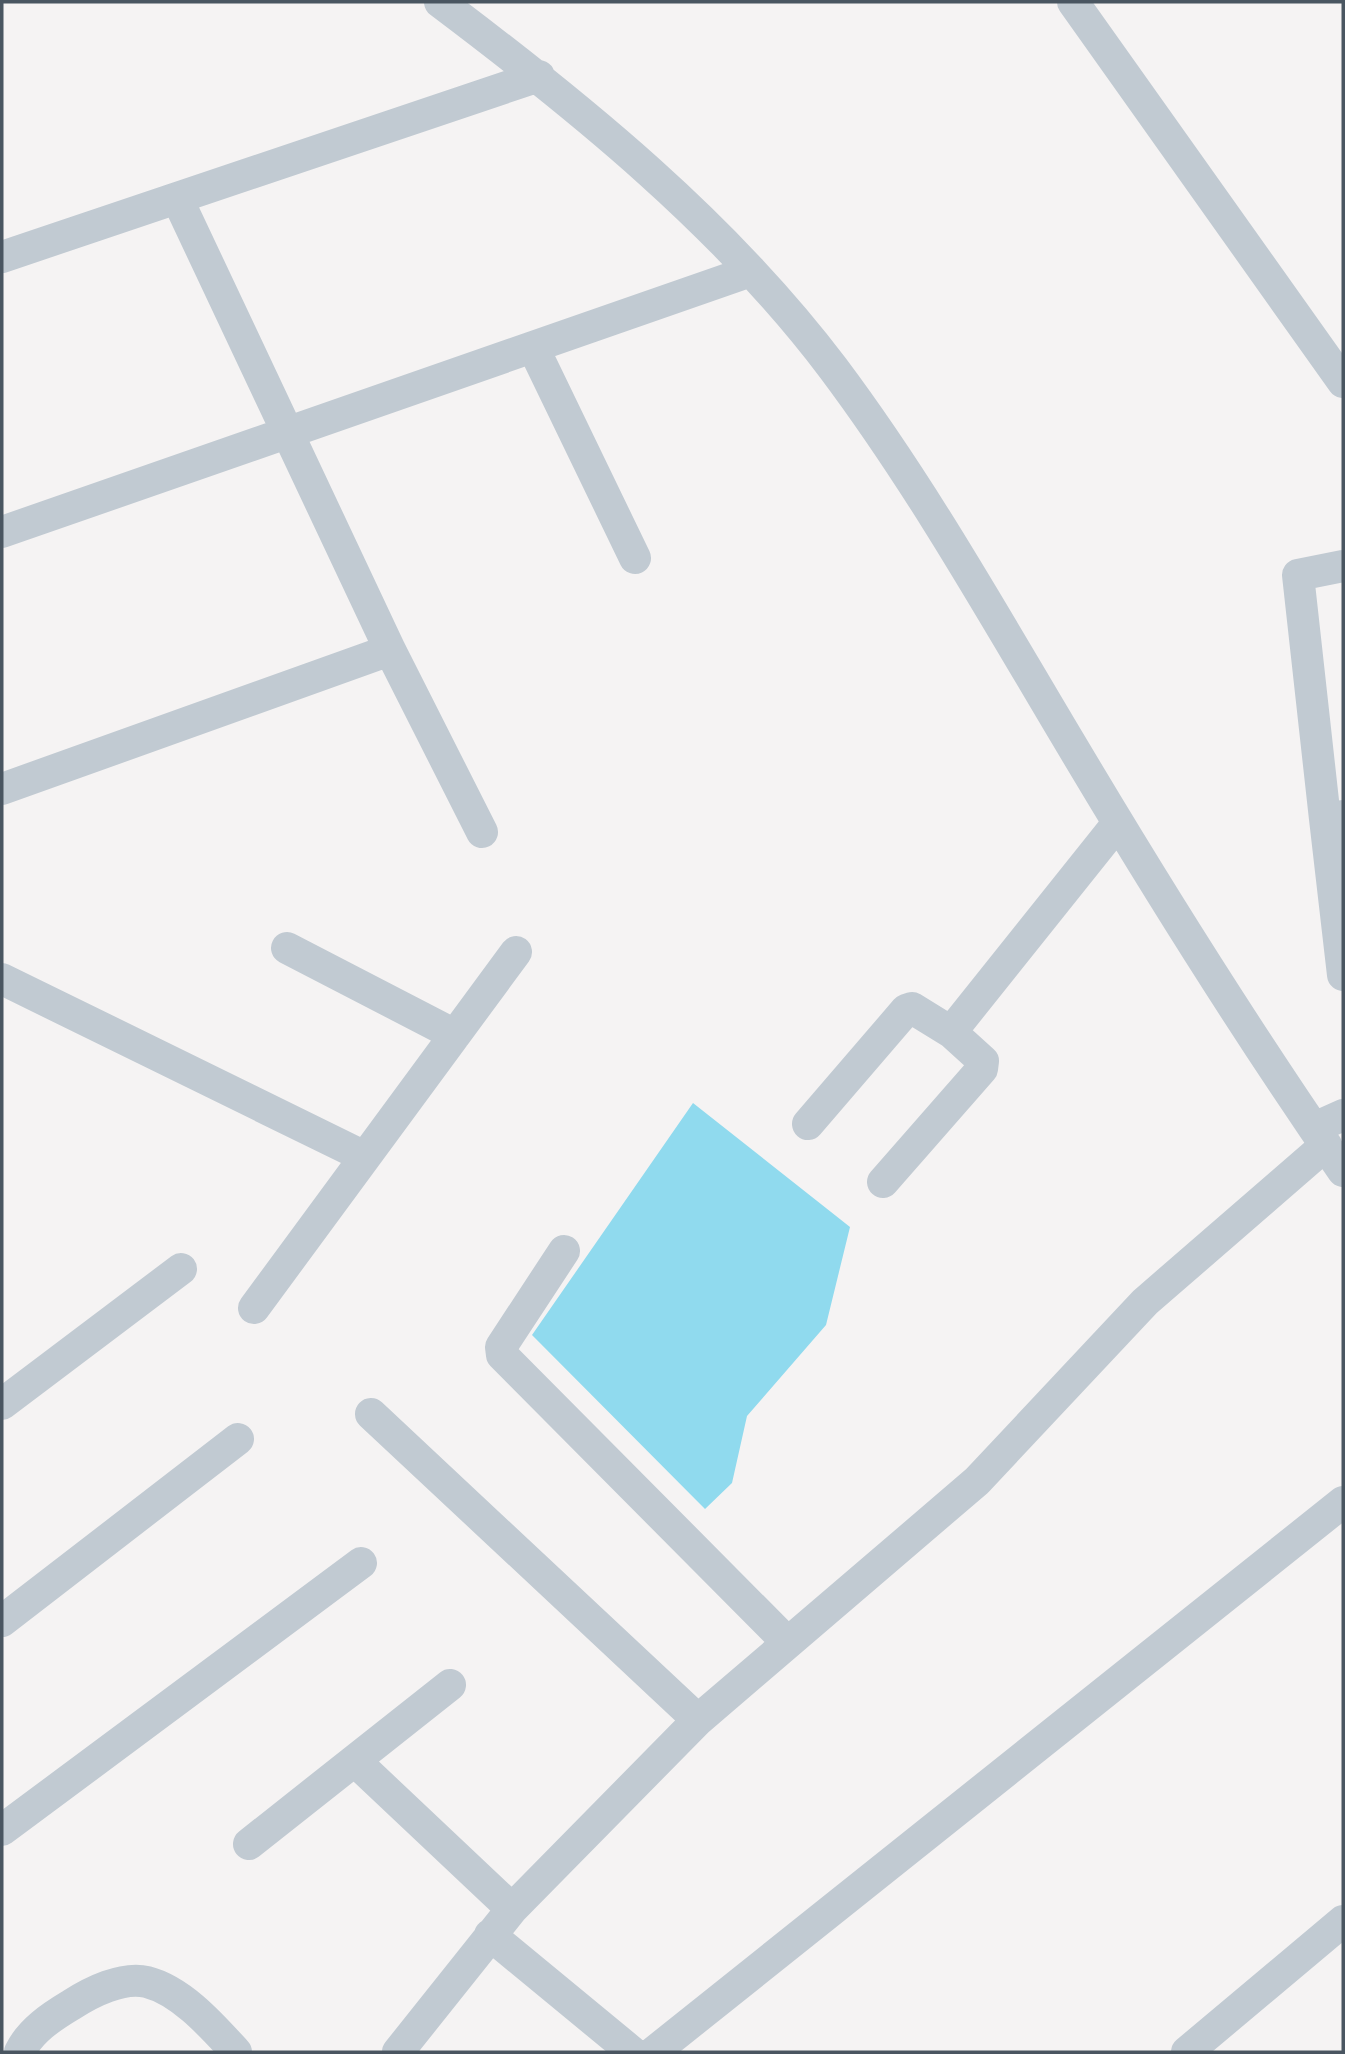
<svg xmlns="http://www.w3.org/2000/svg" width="1345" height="2054" viewBox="0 0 1345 2054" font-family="Figtree,sans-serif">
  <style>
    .water { fill: #90daee }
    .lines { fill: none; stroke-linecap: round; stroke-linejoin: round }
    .minor { stroke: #c1cad2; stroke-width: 32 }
  </style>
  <rect width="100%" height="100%" fill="#f5f3f3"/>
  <path class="water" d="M693 1103 850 1227 826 1325 747 1416 732 1483 705 1509 532 1335Z"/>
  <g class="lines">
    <path class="minor" d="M440 2C582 109 725 225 833 368 926 492 1001 628 1081 761 1164 900 1251 1038 1343 1171
      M1073 2 1343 382
      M177 198 390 650 482 832
      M2 257 539 76
      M533 347 635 558
      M2 532 751 271
      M1343 566 1298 575 1325 819 1343 816
      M2 789 390 650
      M1325 819 1343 975
      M287 948 455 1035
      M2 979 365 1157
      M808 1124 906 1010 912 1008 951 1032
      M1314 1128 1343 1115
      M883 1182 982 1069 983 1061 951 1032 1118 823
      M564 1251 501 1347 502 1355 788 1643
      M254 1308 516 952
      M2 1404 181 1269
      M371 1414 698 1720
      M2 1621 238 1439
      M355 1761 512 1909
      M2 1830 361 1563
      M249 1844 450 1685
      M490 1935 632 2052
      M20 2052C30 2031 51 2017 71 2005 91 1992 123 1976 147 1982 182 1991 213 2027 236 2052
      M398 2052 512 1909 698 1720 977 1481 1145 1302 1326 1145
      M654 2052 1343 1502
      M1187 2052 1343 1921"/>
  </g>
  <rect width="1345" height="2054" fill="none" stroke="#4a5661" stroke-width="7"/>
</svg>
